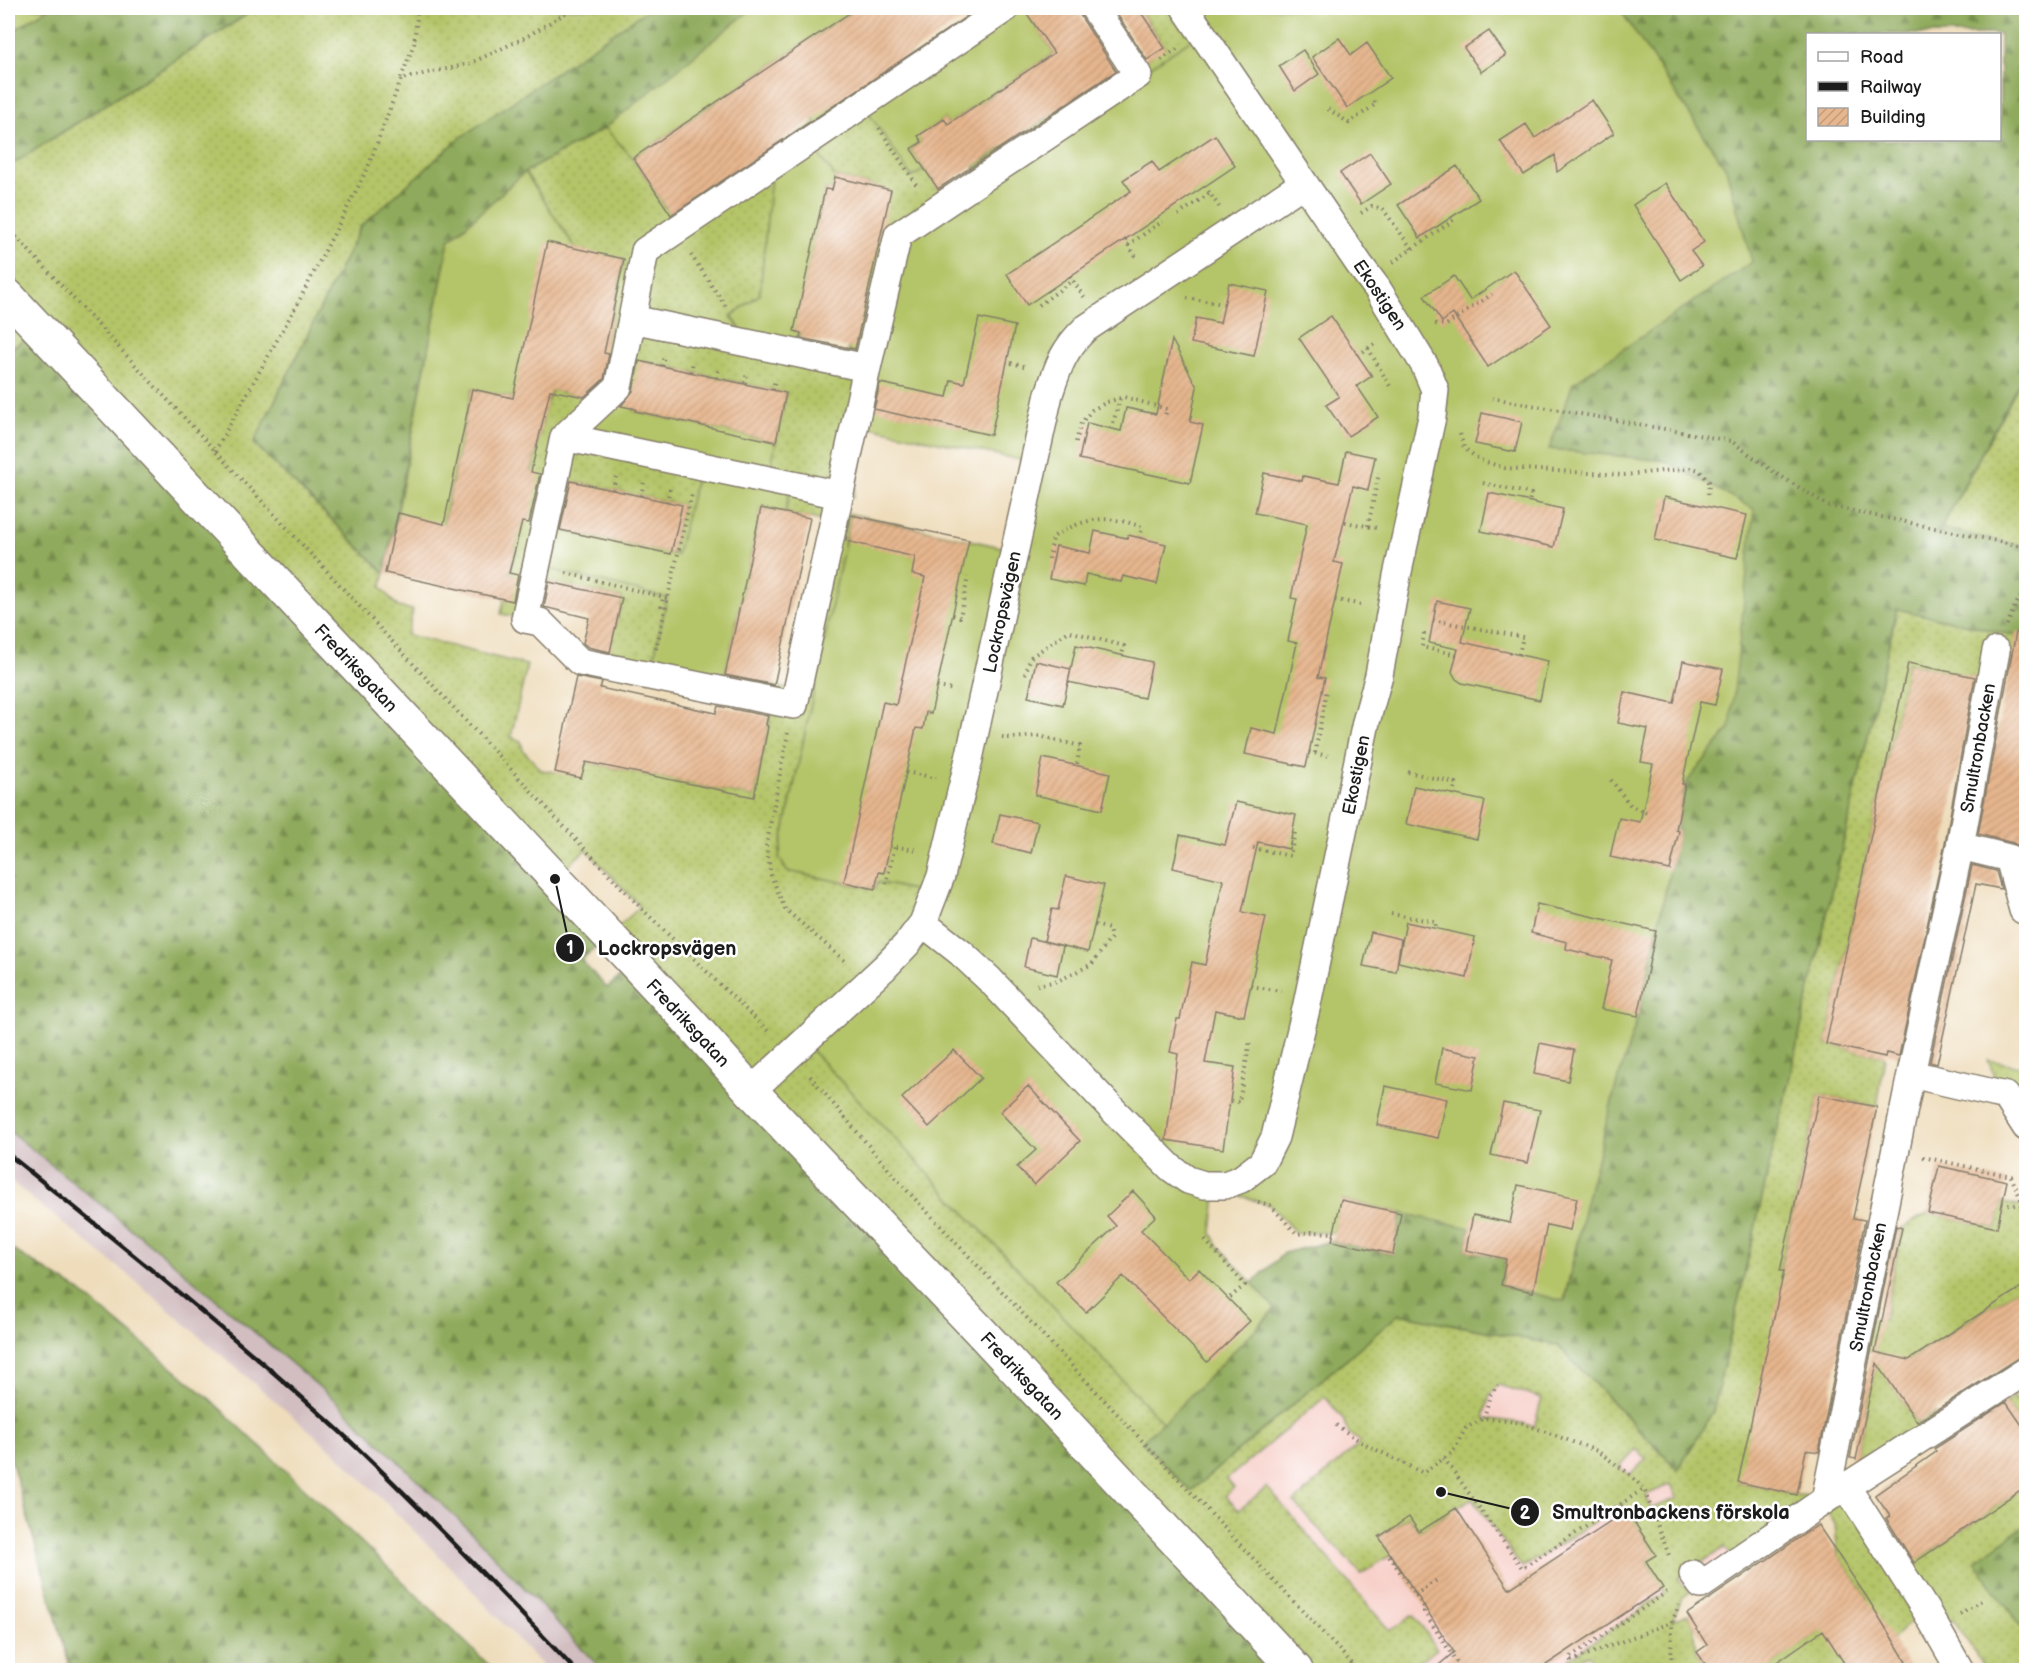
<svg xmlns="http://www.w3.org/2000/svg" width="2034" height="1678" viewBox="0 0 2034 1678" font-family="'Balsamiq Sans',sans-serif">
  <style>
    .built { fill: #f7d0c9 }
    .railway { fill: #d2bec1 }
    .grass { fill: url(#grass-dots); stroke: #687042; stroke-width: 1.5; fill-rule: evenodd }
    .forest { fill: url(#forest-firs); stroke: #56633c; stroke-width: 1.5; fill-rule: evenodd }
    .garden { fill: #b4c467; stroke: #687042; stroke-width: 1.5 }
    .building { fill: url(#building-hatch) }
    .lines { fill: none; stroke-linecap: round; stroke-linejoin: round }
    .minor-casing { stroke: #857c6b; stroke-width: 30 }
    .tertiary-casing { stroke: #857c6b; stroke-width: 36 }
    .path { stroke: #857c6b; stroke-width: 4; stroke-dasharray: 1.5 4.5; stroke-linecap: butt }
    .minor { stroke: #fff; stroke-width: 27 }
    .tertiary { stroke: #fff; stroke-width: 33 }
    .rail { stroke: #1c1c1c; stroke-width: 4.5 }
    .labels { text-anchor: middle; stroke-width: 5; stroke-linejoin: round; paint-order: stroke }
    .street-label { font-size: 18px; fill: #1c1c1c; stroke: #fff }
    .leader { fill: none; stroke: #1c1c1c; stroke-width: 2 }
    .callout-dot { fill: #1c1c1c; stroke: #fff; stroke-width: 2 }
    .mark-label { font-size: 18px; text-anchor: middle; font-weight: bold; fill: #fff }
    .callout-label { font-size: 20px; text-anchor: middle; font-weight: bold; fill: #1c1c1c; stroke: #fff; stroke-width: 5; stroke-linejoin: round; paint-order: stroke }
  </style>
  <defs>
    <pattern id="grass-dots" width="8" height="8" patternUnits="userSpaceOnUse" patternTransform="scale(1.5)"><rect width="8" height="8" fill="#b4c467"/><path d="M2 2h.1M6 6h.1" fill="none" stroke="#9aa859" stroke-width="1.8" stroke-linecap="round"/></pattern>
    <pattern id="forest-firs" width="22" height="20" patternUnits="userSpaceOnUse" patternTransform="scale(1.5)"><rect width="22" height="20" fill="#8faa5c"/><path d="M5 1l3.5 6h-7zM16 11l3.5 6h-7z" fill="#748a4b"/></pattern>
    <pattern id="building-hatch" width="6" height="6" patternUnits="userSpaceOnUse" patternTransform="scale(1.5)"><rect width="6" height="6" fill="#e6b68e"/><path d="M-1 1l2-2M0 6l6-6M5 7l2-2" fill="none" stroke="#c59c7a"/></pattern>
  </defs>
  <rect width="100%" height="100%" fill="#fff"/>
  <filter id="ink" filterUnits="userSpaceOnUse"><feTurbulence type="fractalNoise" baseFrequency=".0167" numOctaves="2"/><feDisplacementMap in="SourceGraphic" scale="12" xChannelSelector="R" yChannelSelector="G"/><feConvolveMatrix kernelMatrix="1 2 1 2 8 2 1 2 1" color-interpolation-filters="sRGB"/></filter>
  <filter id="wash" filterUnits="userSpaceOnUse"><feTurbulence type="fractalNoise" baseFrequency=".008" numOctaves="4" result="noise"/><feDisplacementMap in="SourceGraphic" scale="24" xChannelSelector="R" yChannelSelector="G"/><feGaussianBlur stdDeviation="1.35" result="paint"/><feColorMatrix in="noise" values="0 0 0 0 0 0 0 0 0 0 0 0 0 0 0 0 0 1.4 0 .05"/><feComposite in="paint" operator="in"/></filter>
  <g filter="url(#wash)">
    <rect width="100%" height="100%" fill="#eedcba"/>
    <path class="built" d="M1399 1314 1678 1470 1735 1562 1682 1598 1592 1649 1558 1670H1358L1191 1491Z"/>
    <path class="railway" d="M8 1130 166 1257 337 1402 476 1537 602 1670H546L452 1569 340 1457 133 1279 8 1179Z"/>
    <path class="grass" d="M257 8H650L361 226 254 443 385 573 381 587 398 607 413 610 407 635 527 665 511 737 521 741 523 750 541 770 555 772 586 762 754 797 773 701 751 696 754 682 796 691 833 523 785 513 791 485 768 480 786 393 646 362 635 411 618 387 565 437 699 466 677 555 671 554 682 505 570 481 563 513 549 509 543 537 667 598 650 676 606 667 622 598 534 579 525 619 501 614 546 405 552 390 594 399 624 260 576 249 525 172 605 128 633 158 673 218 816 122 776 63 811 38 852 98 864 105 912 177 925 169 939 190 952 182 956 187 977 173 974 167 1130 63 856 424 869 427 853 498 840 495 836 511 851 514 779 857 787 871 875 889 877 882 934 895 804 1042 1163 1423 1143 1442 1191 1491 1399 1314 1557 1345 1678 1470 1713 1411 1897 608 2026 638V675L1993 667 1990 681 1908 663 1826 1044 1885 1057 1877 1107 1819 1095 1780 1270 1839 1283 1738 1482 1797 1495 1825 1496 1846 1486 1925 1609 1892 1639 1849 1670H1764L1868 1599 1838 1555 1835 1524 1828 1513 1735 1562 1725 1547 1678 1578 1690 1592 1682 1598 1672 1621 1687 1614 1694 1625 1697 1652 1710 1670H1599L1588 1654 1571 1661 1569 1658 1665 1593 1646 1561 1655 1554 1622 1504 1522 1568 1472 1498 1419 1532 1409 1517 1379 1536 1391 1555 1361 1574C1340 1549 1315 1527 1294 1502L1361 1442 1349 1434 1343 1419 1325 1397 1227 1479 1234 1488 1225 1496 1239 1510 1267 1487 1390 1631 1414 1615 1437 1649 1413 1666 1417 1670H1296L608 936 640 907 586 849 555 879 40 330 8 350V167ZM809 142 835 177 883 188 857 341 850 340 847 356 749 343 731 316 760 294 772 166ZM1498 1385 1542 1398 1534 1427 1522 1423 1484 1418 1490 1395ZM1636 1449 1646 1459 1630 1475 1619 1467ZM1671 1484 1677 1498 1651 1509 1646 1495Z
      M1138 8H1185L1202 32 1147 69 1143 62 1165 47Z
      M2026 371V547L1941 529Z
      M1988 1060 2025 1067 2026 1062V1091L2025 1092 2026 1095V1127L1996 1080Z
      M2002 1203 2025 1207 2026 1211V1284L1886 1375 1918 1424 1935 1413 1942 1425 1868 1473 1856 1459 1879 1353 1855 1348 1862 1317 1884 1320 1902 1228 1928 1213 1997 1228Z
      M2014 1396 2026 1415V1431L2006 1402Z
      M2026 1486V1670H1987L1953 1620 1947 1624 1911 1565Z"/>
    <path class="forest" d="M49 8H257L8 167V34Z
      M650 8H753L605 128 525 172 449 241 385 573 254 443 361 226 460 138Z
      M1619 8H2026V370L1941 528 2026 547V638L1897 609 1713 1411 1678 1470 1557 1345 1399 1314 1191 1491 1142 1442 1275 1310 1252 1283 1284 1253 1332 1241 1392 1254 1409 1180 1479 1195 1506 1259 1501 1285 1565 1301 1585 1206 1615 1089 1638 1016 1678 833 1676 830 1685 784 1730 728 1665 461 1549 449 1573 383 1752 262 1726 169ZM1808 34H2000V140H1808Z
      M40 330 608 936 581 960 607 988 634 964 1296 1670H602L476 1537 337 1402 166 1257 8 1130V350Z
      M8 1247 78 1290 209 1398 396 1575 494 1670H71L8 1449Z
      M2026 1525V1635L1975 1561Z"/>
    <path class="garden" d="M8 8H49L8 34Z
      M753 8H857L633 158 605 128Z
      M1006 8H1026L1028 14 1054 53 948 124 944 119 919 136 922 142 911 149 925 169 912 177 863 105Z
      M1185 8H1619L1726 169 1752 262 1573 383 1549 449 1665 461 1754 509 1730 728 1685 784 1676 830 1679 831 1678 833 1638 1016 1615 1089 1585 1206 1564 1301 1501 1285 1506 1259 1466 1250 1470 1228 1342 1200 1334 1233 1311 1232 1297 1234 1270 1205 1241 1196 1229 1183 1217 1185 1212 1233 1218 1245 1275 1309 1163 1423 804 1042 934 895 877 882 875 889 787 871 779 857 851 514 1015 550 1034 463 856 424 898 235 1202 32Z
      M809 142 835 177 832 190 825 189 795 331 801 333 798 345 749 343 732 316 760 294 772 166Z
      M525 172 576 249 552 390 546 405 472 389 436 558 391 547 449 241Z
      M618 387 635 411 776 442 768 480 791 485 785 513 761 508 725 675 754 682 751 696 650 676 667 598 537 566 549 509 563 513 560 530 677 555 699 466 564 437Z"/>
    <g id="blocks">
      <path class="building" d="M857 8H979L671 215 633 158Z
        M1023 8H1078L1081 17 1116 71 938 189 911 149 922 142 918 136 944 119 948 124 1054 53Z
        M1113 8H1138L1165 48 1147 60Z
        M1489 31 1506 55 1481 72 1464 48Z
        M1339 38 1351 55 1367 43 1391 78 1347 108 1312 57Z
        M1303 50 1319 74 1295 91 1279 66Z
        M1592 100 1614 133 1557 172 1555 155 1524 175 1500 141 1526 124 1535 138Z
        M1215 135 1235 166 1027 305 1007 274 1131 191 1123 180 1152 161 1159 172Z
        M1370 153 1391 184 1361 204 1340 173Z
        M1457 166 1479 199 1420 238 1398 205Z
        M835 177 891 190 855 349 800 338 801 333 794 331 825 189 832 190Z
        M1665 183 1704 242 1691 251 1702 266 1681 280 1633 205Z
        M547 242 624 259 604 353 609 354 604 379 584 397 550 390 531 472 540 474 529 523 522 522 509 573 518 575 513 601 385 573 398 513 444 524 472 389 513 398Z
        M1514 270 1551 325 1488 367 1453 314 1442 322 1424 296 1454 276 1470 300Z
        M1229 283 1268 291 1254 356 1191 343 1196 318 1220 323Z
        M1331 316 1372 376 1357 386 1378 417 1348 436 1326 405 1339 397 1299 338Z
        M979 318 1015 326 991 435 874 409 880 383 947 397 951 380 964 383Z
        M1172 340 1197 387 1190 422 1203 425 1190 483 1079 459 1087 423 1121 431 1126 408 1156 414Z
        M639 361 786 393 776 442 635 411 636 409 621 406 633 391Z
        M1482 413 1522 422 1515 452 1475 444Z
        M1346 451 1375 457 1368 490 1353 486 1334 562 1343 564 1318 677 1325 678 1306 767 1245 754 1251 728 1277 734 1297 643 1288 641 1297 599 1291 598 1307 524 1255 513 1264 473 1302 481 1303 476 1339 483Z
        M571 481 682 505 671 554 560 530Z
        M1489 493 1563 509 1554 547 1481 531Z
        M1664 497 1747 515 1737 558 1655 540Z
        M761 508 810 518 774 685 725 675Z
        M851 515 969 540 931 714 926 712 923 729 916 728 884 873 879 872 875 889 844 882 883 702 896 705 925 577 912 574 915 557 846 541Z
        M1095 531 1127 538 1128 535 1166 544 1157 584 1123 576 1121 582 1086 574 1084 586 1049 579 1056 546 1090 553Z
        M549 582 622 598 610 652 588 647 583 643 589 618 544 607Z
        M1437 601 1470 608 1462 642 1548 661 1540 700 1462 683 1456 679 1452 672 1458 649 1429 643Z
        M2016 632 2026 633V856L2020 847 2013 843 1978 834Z
        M1076 645 1152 662 1144 698 1068 682Z
        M1036 661 1071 669 1063 705 1028 697Z
        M1683 661 1723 669 1715 705 1700 702 1682 784H1685L1676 830 1679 831 1670 870 1610 857 1619 818 1640 822 1653 764 1641 762 1648 729 1618 723 1624 692 1674 703Z
        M1908 663 1975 677 1945 843 1899 1056 1886 1053 1885 1057 1826 1044Z
        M576 677 602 682 600 688 716 713 718 706 768 716 766 724 768 727 754 797 586 762 581 778 555 772Z
        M1043 758 1110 773 1102 810 1035 795Z
        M1414 786 1485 801 1477 839 1406 824Z
        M1236 802 1296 815 1289 849 1258 842 1242 912 1266 917 1244 1016 1215 1010 1205 1063 1235 1067 1223 1149 1166 1140 1178 1054 1170 1052 1177 1019H1180L1192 962 1205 965 1223 880 1173 868 1180 835 1225 845Z
        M1000 814 1038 822 1031 853 993 844Z
        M1972 865 1996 871 2001 889 1976 884 1937 1064 1930 1062Z
        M1066 876 1104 885 1088 952 1044 941 1052 909 1058 910Z
        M1537 904 1656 931 1638 1016 1601 1009 1612 960 1566 949 1567 942 1531 933Z
        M1406 922 1475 937 1467 978 1398 962Z
        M1371 932 1401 939 1396 972 1363 966Z
        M1030 938 1063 946 1057 975 1024 967Z
        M1540 1043 1574 1050 1568 1081 1534 1074Z
        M1442 1048 1479 1056 1472 1090 1435 1083Z
        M954 1050 981 1078 929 1127 902 1098Z
        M1028 1086 1080 1141 1034 1185 1017 1167 1036 1150 1000 1112Z
        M1385 1086 1447 1099 1438 1138 1377 1125Z
        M1819 1095 1877 1107 1853 1218 1865 1220 1819 1452 1806 1450 1797 1495 1738 1482 1784 1271H1780Z
        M1503 1103 1540 1110 1528 1163 1491 1155Z
        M1939 1166 2007 1181 1997 1228 1928 1213Z
        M1518 1185 1577 1198 1570 1230 1547 1225 1533 1292 1501 1285 1506 1259 1466 1250 1473 1215 1510 1223Z
        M1133 1191 1156 1216 1141 1230 1189 1279 1199 1269 1250 1321 1207 1362 1123 1276 1086 1312 1056 1282 1116 1226 1107 1216Z
        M1341 1200 1401 1213 1393 1254 1332 1241Z
        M1896 1226 1902 1228 1875 1352 1909 1360 2026 1284V1353L1917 1422 1877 1363 1856 1459 1850 1458Z
        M2006 1402 2026 1431V1486L1914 1563 1886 1518 1890 1516 1875 1495 1936 1452 1934 1449Z
        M1456 1508 1509 1589 1627 1511 1656 1555 1646 1561 1663 1588 1537 1671H1432L1454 1652 1379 1537 1409 1517 1419 1532Z
        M1818 1525 1868 1599 1912 1671H1849L1823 1630 1764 1671H1710L1697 1652 1707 1645 1687 1614Z"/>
    </g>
  </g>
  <g filter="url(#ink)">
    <use href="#blocks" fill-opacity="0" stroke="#857c6b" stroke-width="1.5"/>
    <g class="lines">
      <defs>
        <path id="minor" d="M632 319 645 251 1006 8
          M867 368 632 319 618 387 564 437 525 619 540 622 580 662 794 705 867 368 898 235 1138 75 1094 8
          M564 437 840 495
          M1960 846 2009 858 2023 910
          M923 923 961 953 990 980 1116 1113 1171 1168 1188 1180 1204 1185H1225L1241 1179 1262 1163 1275 1137 1306 1009 1366 722 1379 675 1397 576 1432 417 1435 390 1425 366 1377 288 1359 264 1185 8
          M1911 1074 2006 1096 2026 1127
          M751 1091 885 967 907 944 923 923 941 876 969 759 1049 394C1058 367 1063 350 1085 329L1304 183
          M1846 1486 1925 1609 1960 1670
          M1825 1500 1911 1074 1960 846 1996 651
          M1693 1574 1701 1585 1825 1500 2026 1371"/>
        <path id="tertiary" d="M8 296 687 1019 751 1091 981 1332 1296 1670"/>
      </defs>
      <use href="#minor" class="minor-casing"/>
      <use href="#tertiary" class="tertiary-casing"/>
      <path class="path" d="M1161 60 1177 49
        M401 78 414 44 418 8
        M1328 109 1349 123 1376 104 1373 100
        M879 128 918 187
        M1205 186 1219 207
        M1361 213 1372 206 1383 209 1412 249
        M1178 215 1210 193
        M8 228 585 849 640 907 770 1033
        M1125 240 1138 260
        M1128 245 1163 221
        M691 255 727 308
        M1393 262 1455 219 1453 217
        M1070 276 1084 297
        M1187 298 1224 304
        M1039 305 1073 280
        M1435 324 1446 325 1492 294
        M1368 348 1391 388
        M1358 355 1376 343
        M1011 363 1028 367
        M662 366 664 355
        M691 372 693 361
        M717 378 719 367
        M745 383 747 372
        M773 390 775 379
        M1492 398 1731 441 1774 472 1829 506 2026 547
        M1113 423 1120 399
        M1460 434 1464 448 1480 460 1505 468 1624 475 1692 468 1699 470 1709 482 1708 497
        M1076 442 1081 423 1092 410 1107 402 1124 397 1167 409 1165 416
        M215 451 299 301 355 193 368 167 401 79 469 64 526 37 574 8
        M1483 483 1531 494 1529 502
        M613 490 616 476
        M641 496 644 482
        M667 502 670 488
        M1345 522 1377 528
        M1368 526 1379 473
        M1049 559 1053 537C1085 517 1107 514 1142 527L1140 538
        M566 573 667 598
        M1335 600 1364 605
        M661 607 663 597
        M953 615 960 617 968 577
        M1433 620 1523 637 1519 654
        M2007 625 2016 604 2026 590
        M1424 633 1422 647 1457 655
        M656 649 692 493
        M1025 674 1031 657 1069 631 1124 646 1122 655
        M937 687 954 690
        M788 733 766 847 771 875 785 909 846 962
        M1002 737 1009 738 1039 736 1080 746 1077 765
        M1309 752 1328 756
        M1315 753 1327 689
        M906 772 936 778
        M1408 772 1456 783 1453 794
        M1611 780 1631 806 1649 814
        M890 846 919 850
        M1253 848 1290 856 1295 832
        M886 884 895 846
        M1391 914 1436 922 1435 929
        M1037 985 1058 981 1092 964 1111 938 1109 929 1095 925
        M1251 986 1281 991
        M810 1076 900 1183 1358 1670
        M1231 1101 1239 1102 1250 1041
        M1923 1157 2011 1176 2026 1211
        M1258 1202 1270 1205 1297 1234 1311 1232 1334 1233
        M2002 1203 2025 1207
        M1205 1240 1245 1285 1228 1299
        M1484 1418 1490 1395 1498 1385
        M1336 1425 1361 1442 1423 1473 1453 1452 1466 1428 1484 1418 1522 1423 1597 1451 1627 1472 1644 1489 1670 1558
        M1444 1458 1522 1568 1644 1489
        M1389 1556 1425 1608 1424 1612 1462 1670
        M1415 1595 1437 1580
        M1960 1615 1983 1599
        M1571 1661 1569 1658 1670 1590
        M1571 1661 1672 1622
        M1671 1670 1672 1622 1679 1605"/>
      <use href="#minor" class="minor"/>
      <use href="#tertiary" class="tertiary"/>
      <path class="rail" d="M8 1154C119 1243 230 1332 336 1428 419 1505 497 1588 575 1670"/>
    </g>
  </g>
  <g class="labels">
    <g class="street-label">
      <text transform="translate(1380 295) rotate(56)" y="6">Ekostigen</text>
      <text transform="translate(1002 612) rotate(-78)" y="6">Lockropsvägen</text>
      <text transform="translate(356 668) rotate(47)" y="6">Fredriksgatan</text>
      <text transform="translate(1978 748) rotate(-80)" y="6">Smultronbacken</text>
      <text transform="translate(1356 775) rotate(-79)" y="6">Ekostigen</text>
      <text transform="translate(688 1023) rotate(47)" y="6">Fredriksgatan</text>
      <text transform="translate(1868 1287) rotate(-79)" y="6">Smultronbacken</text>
      <text transform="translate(1022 1376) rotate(47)" y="6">Fredriksgatan</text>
    </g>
  </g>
  <path class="leader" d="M555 879L570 948M1441 1492L1525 1512"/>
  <g class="callout-dot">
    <circle cx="555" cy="879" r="6"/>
    <circle cx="1441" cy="1492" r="6"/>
    <circle cx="570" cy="948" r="15"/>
    <circle cx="1525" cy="1512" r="15"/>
  </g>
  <g class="mark-label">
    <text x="570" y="954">1</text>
    <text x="1525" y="1519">2</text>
  </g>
  <g class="callout-label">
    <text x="667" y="955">Lockropsvägen</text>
    <text x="1671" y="1519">Smultronbackens förskola</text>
  </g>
  <rect width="2034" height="1678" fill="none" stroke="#fff" stroke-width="30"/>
  <rect x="1806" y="33" width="195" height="108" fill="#ffffff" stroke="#a4a4a4" stroke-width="1.5"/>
  <rect x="1818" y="52" width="30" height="9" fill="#ffffff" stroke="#a4a4a4" stroke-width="1.5"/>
  <text x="1860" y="63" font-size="18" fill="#1c1c1c">Road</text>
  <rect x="1818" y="82" width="30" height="9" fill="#1c1c1c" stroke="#a4a4a4" stroke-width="1.5"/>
  <text x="1860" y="93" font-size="18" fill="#1c1c1c">Railway</text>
  <rect x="1818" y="108" width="30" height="18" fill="url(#building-hatch)" stroke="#a4a4a4" stroke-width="1.5"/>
  <text x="1860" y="123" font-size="18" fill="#1c1c1c">Building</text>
</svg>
